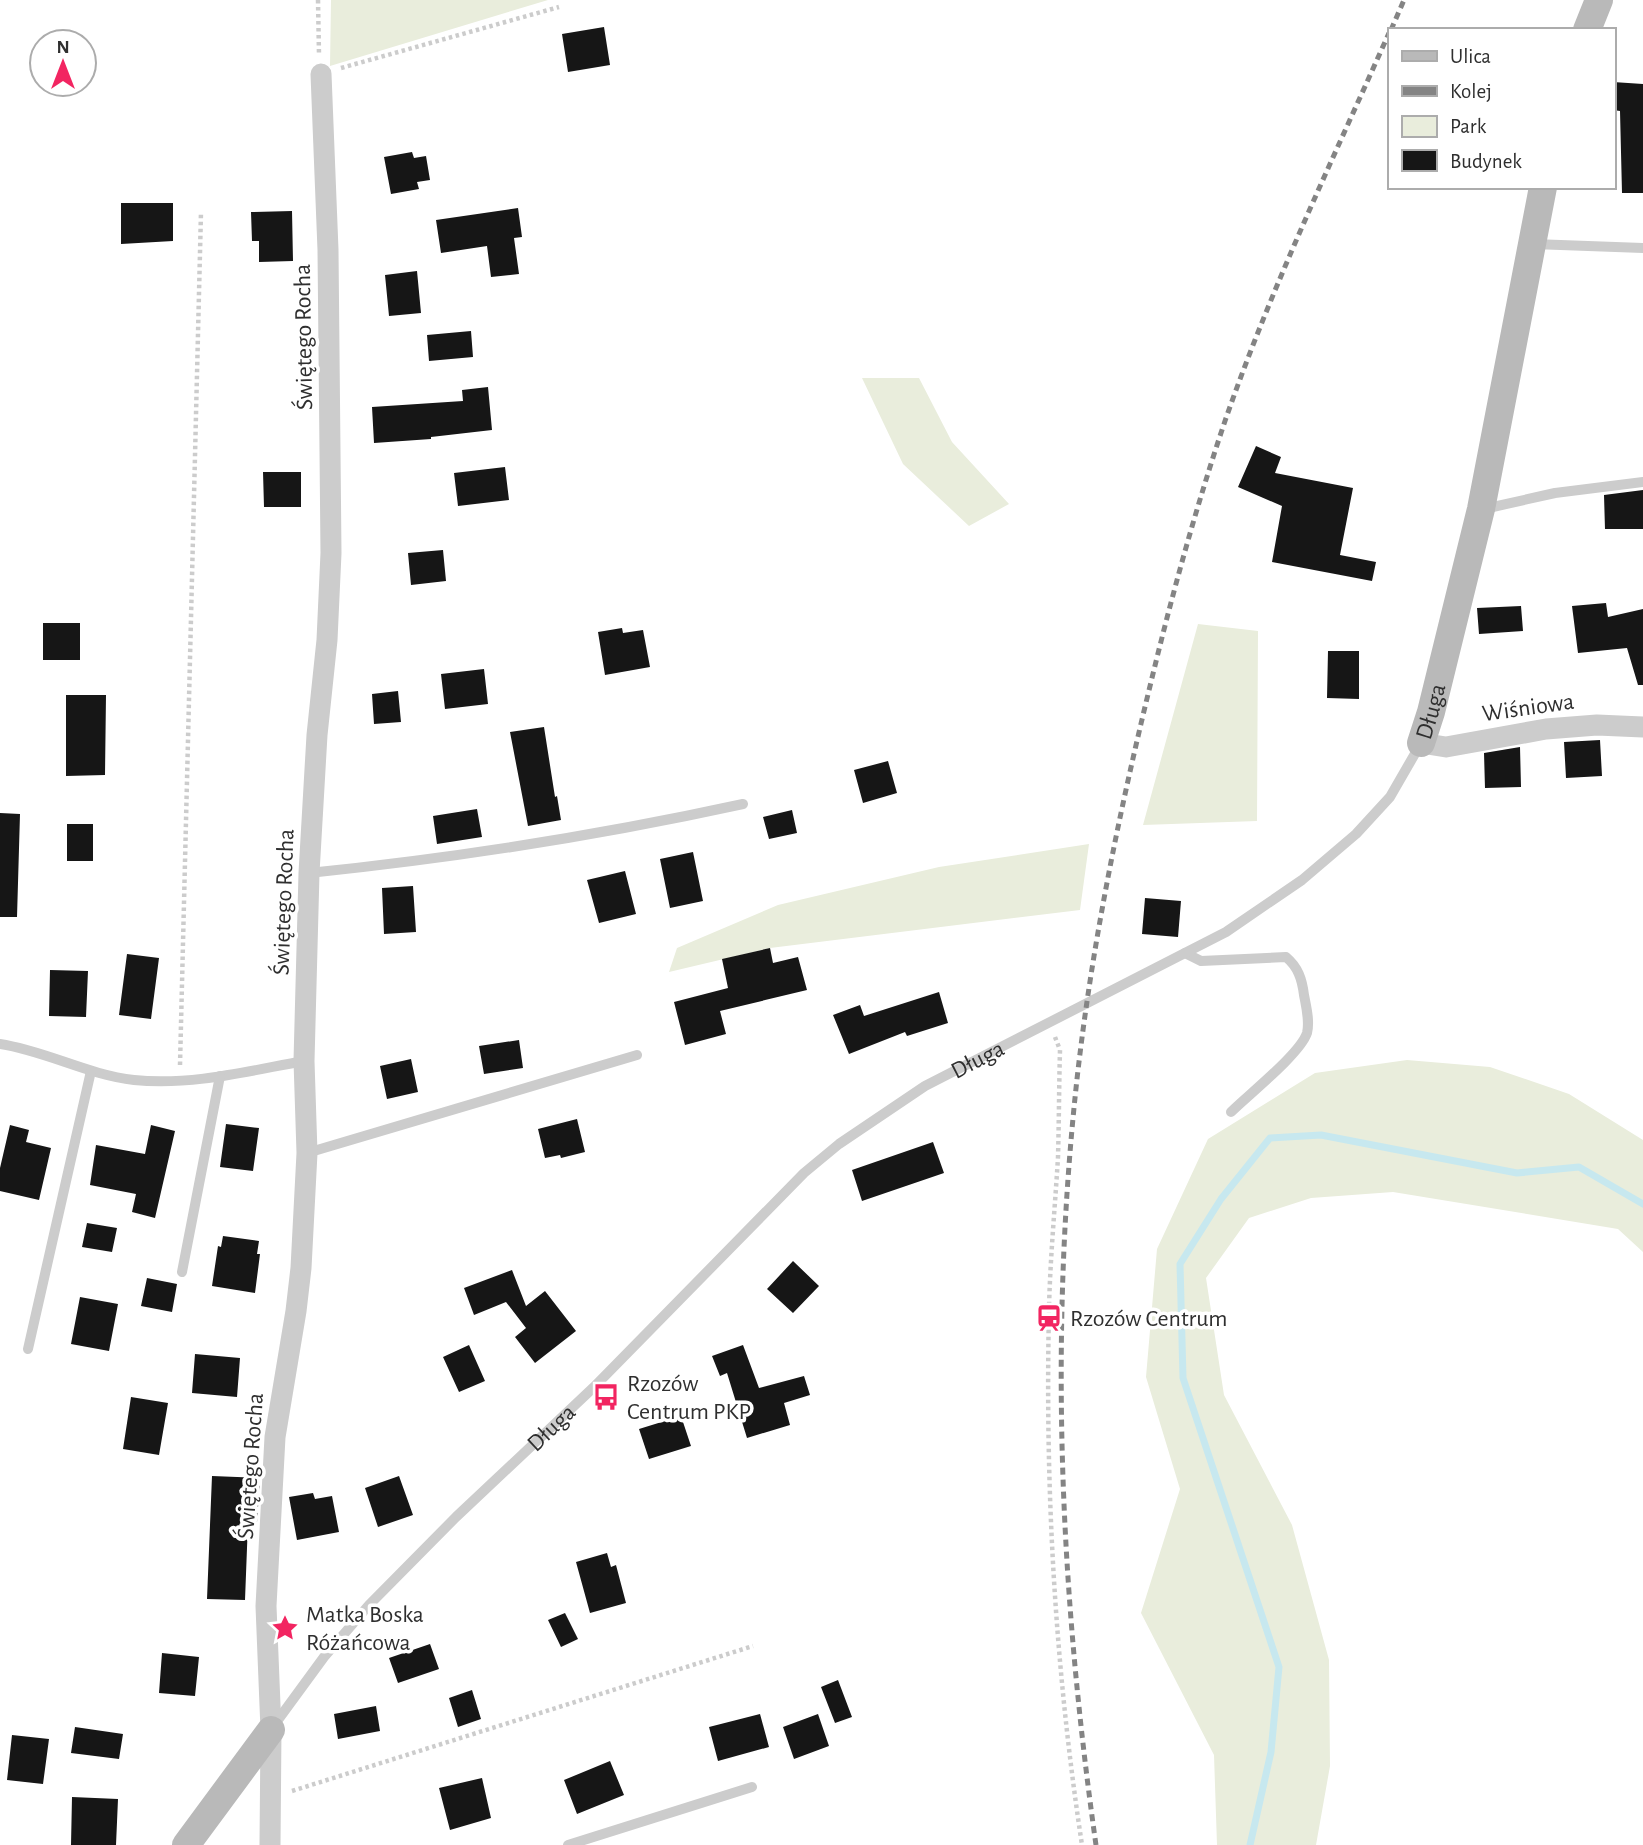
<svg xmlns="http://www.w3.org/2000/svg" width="1643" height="1845" viewBox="0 0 1643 1845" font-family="'Alegreya Sans',sans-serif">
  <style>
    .green { fill: #e9eddc }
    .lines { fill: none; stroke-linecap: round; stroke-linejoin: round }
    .stream { stroke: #c7e8ef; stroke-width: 7 }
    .building { fill: #161616 }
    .path { stroke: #ccc; stroke-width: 4.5; stroke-dasharray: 3.5 3.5; stroke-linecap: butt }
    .lane { stroke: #ccc; stroke-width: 10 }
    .street { stroke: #ccc; stroke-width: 21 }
    .secondary { stroke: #b9b9b9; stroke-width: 28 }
    .rail { stroke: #848484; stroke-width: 5; stroke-dasharray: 7 5; stroke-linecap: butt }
    .labels { text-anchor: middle; stroke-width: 7; stroke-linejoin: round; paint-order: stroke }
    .street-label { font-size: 24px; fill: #2f2f2f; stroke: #fff }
    .poi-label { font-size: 24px; fill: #2f2f2f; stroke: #fff; text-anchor: start }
  </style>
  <rect width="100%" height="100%" fill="#fff"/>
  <path class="green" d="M331 0H548L330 66Z
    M862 378H919L952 442 1009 504 969 526 903 464Z
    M1198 624 1258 631 1257 821 1143 825Z
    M1089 844 1080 910 770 948 669 972 677 948 778 905 939 867Z
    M1407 1060 1490 1067 1569 1094 1643 1140V1252L1618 1229 1393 1192 1311 1198 1249 1218 1206 1278 1224 1395 1292 1525 1329 1660 1330 1766 1316 1845H1217L1214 1755 1141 1613 1180 1489 1146 1377 1157 1249 1208 1139 1315 1073Z"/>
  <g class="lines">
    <path class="stream" d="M1250 1845 1271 1752 1279 1667 1183 1378 1180 1264 1221 1199 1270 1138 1321 1135 1517 1173 1579 1167 1643 1204"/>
  </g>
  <path class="building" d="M604 27 610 65 568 72 562 34Z
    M1613 82 1643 84V193H1622L1620 111 1613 110Z
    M412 152 414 158 426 156 430 180 417 182 419 189 391 194 384 157Z
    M121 203H173V241L121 244Z
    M518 208 522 237 514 238 519 274 491 277 487 246 441 253 436 220Z
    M292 211 293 261 259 262V241H252L251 212Z
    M417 271 421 313 389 316 385 275Z
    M471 331 473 357 429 361 427 335Z
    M488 387 492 430 431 437V439L374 443 372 407 463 401 462 390Z
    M1256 446 1281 457 1275 473 1353 488 1340 555 1376 562 1372 581 1272 562 1282 506 1238 487Z
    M505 467 509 500 458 506 454 473Z
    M263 472H301V507H264Z
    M1643 490V529H1605L1604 495Z
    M443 550 446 581 411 585 408 553Z
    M1606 603 1608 617 1643 609V685H1638L1627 648 1578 653 1572 606Z
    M1521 606 1523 631 1479 634 1477 608Z
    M43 623H80V660H43Z
    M622 628 623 633 643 630 650 667 605 675 598 632Z
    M1328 651H1359V699L1327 698Z
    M484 669 488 704 445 709 441 674Z
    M398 691 401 722 374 724 372 694Z
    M66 695H106L105 775 66 776Z
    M544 727 555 797 557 796 561 820 528 826 510 732Z
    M1600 740 1602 776 1566 778 1564 742Z
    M1520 747 1521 787 1485 788 1484 753Z
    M888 761 897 793 863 803 854 770Z
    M477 809 482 837 437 844 433 816Z
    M792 810 797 833 769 839 763 817Z
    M0 813 20 814 17 917H0Z
    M67 824H93V861H67Z
    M693 852 703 901 670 908 660 859Z
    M625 871 636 914 599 923 587 880Z
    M413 886 416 932 384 934 382 888Z
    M1145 898 1181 901 1178 937 1142 934Z
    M770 948 773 963 798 957 807 990 720 1011 726 1034 685 1045 674 1002 728 988 722 959Z
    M127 954 159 958 151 1019 119 1015Z
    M50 970 88 971 86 1017 49 1016Z
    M939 992 948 1023 907 1036 905 1032 849 1054 833 1015 860 1005 864 1016Z
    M519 1040 523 1068 484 1074 479 1046Z
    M411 1059 418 1092 387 1099 380 1066Z
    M577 1119 585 1152 561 1158 560 1155 545 1158 538 1129Z
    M226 1124 259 1128 253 1171 220 1167Z
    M10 1125 29 1130 26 1142 51 1148 39 1200 0 1191V1168Z
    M151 1125 175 1131 155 1218 132 1212 136 1194 90 1185 96 1145 145 1154Z
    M933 1142 944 1173 862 1201 852 1170Z
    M87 1223 117 1228 112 1252 82 1247Z
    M223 1236 259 1241 257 1254H260L255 1293 212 1286 218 1246 221 1247Z
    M793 1261 819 1286 793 1313 767 1289Z
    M512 1270 526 1306 545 1291 576 1331 535 1363 515 1337 526 1328 506 1302 474 1315 464 1288Z
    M147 1278 177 1284 172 1312 141 1306Z
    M80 1297 118 1304 109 1351 71 1344Z
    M469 1345 485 1381 459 1392 443 1357Z
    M743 1345 759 1388 804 1376 810 1395 784 1403 790 1425 747 1438 727 1373 720 1376 712 1356Z
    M195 1354 240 1358 237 1397 192 1393Z
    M131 1397 168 1403 159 1455 123 1449Z
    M681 1416 691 1446 649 1459 639 1429Z
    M212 1476 260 1478 257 1522H248L245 1600 207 1599Z
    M399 1476 413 1515 378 1527 365 1488Z
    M313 1493 315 1499 332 1496 339 1532 297 1540 289 1497Z
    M607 1553 611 1567 616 1565 626 1603 590 1613 576 1562Z
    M565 1613 578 1639 561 1647 548 1620Z
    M430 1644 439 1669 398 1683 389 1658Z
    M162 1653 199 1657 195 1696 159 1693Z
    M838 1680 852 1717 835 1723 821 1687Z
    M472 1690 481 1719 458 1727 449 1698Z
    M376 1706 380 1731 338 1739 334 1714Z
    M760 1714 769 1747 718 1761 709 1727Z
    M818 1714 829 1746 794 1759 783 1727Z
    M75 1727 123 1734 119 1759 71 1753Z
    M12 1735 49 1739 43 1784 7 1780Z
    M610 1761 624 1795 577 1814 564 1780Z
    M482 1778 491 1818 450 1830 439 1788Z
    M72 1797 118 1799 116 1845H71Z"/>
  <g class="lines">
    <path class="path" d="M318 0 319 55
      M341 68 559 7
      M1055 1037 1060 1050C1059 1086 1059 1121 1058 1157 1055 1208 1050 1259 1049 1310 1045 1489 1055 1668 1082 1845
      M180 1065 201 212
      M292 1791 753 1646"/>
    <g class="lane">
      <path d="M1533 244 1643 248"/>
      <path d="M1484 509 1555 493 1643 482"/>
      <path d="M309 873C455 858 601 835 743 804"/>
      <path d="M1185 953 1201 961 1286 957C1298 967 1302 979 1304 995 1306 1006 1310 1021 1307 1033 1300 1054 1248 1095 1231 1112"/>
      <path d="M0 1044C46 1051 88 1075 134 1080 191 1086 248 1071 304 1061"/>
      <path d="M307 1153 637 1055"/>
      <path d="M182 1272 220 1076"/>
      <path d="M28 1349 91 1071"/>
      <path id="s1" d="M272 1728 324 1657 369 1605 456 1517 594 1387 804 1173 839 1144 925 1086 1226 932 1302 880 1356 834 1390 797 1420 745"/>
      <path d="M568 1845 752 1787"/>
    </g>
    <path class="street" d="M1421 743 1446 747 1546 729 1597 725 1643 727
      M270 1845 271 1730 266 1606 275 1437 296 1311 301 1268 307 1153 304 1061 309 873 317 735 327 640 331 553 328 250 321 74"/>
    <g class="secondary">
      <path d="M1587 30 1599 0"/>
      <path id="s2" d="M1421 743 1431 712 1481 509 1543 187"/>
      <path d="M186 1845 271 1730"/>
    </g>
    <path class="rail" d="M1391 30 1404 0
      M1096 1845C1060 1591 1049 1334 1077 1079 1092 945 1119 813 1151 682 1172 595 1196 507 1225 421 1271 288 1332 161 1389 33"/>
  </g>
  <defs>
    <symbol id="station-bare" viewBox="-9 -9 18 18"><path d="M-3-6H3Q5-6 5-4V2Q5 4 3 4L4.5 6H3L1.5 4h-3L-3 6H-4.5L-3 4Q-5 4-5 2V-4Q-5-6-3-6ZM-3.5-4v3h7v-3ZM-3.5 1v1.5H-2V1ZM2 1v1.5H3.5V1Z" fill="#f22561" stroke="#fff" stroke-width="2.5" paint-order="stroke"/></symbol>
    <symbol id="bus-bare" viewBox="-9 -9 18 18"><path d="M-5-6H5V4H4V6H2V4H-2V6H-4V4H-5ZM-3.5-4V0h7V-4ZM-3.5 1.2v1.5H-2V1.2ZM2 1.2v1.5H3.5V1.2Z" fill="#f22561" stroke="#fff" stroke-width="2.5" paint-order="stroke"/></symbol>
    <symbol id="sight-bare" viewBox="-9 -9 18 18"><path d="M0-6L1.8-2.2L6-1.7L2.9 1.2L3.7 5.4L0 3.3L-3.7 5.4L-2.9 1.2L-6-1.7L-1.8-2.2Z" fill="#f22561" stroke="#fff" stroke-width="2.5" paint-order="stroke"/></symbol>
  </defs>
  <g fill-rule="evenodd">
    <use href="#station-bare" x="1030" y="1299" width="38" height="38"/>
    <use href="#bus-bare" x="587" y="1378" width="38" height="38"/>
    <use href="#sight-bare" x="266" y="1609" width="38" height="38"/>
  </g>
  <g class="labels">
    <g class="street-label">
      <text transform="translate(303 337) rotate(-91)" y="8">Świętego Rocha</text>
      <text transform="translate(1528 707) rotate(-8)" y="8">Wiśniowa</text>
      <text dy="8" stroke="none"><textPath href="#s2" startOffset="33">Długa</textPath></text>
      <text transform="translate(283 902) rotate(-88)" y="8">Świętego Rocha</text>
      <text dy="8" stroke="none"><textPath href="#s1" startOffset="978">Długa</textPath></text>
      <text dy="8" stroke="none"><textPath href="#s1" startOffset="411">Długa</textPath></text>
      <text transform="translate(250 1466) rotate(-86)" y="8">Świętego Rocha</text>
    </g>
    <g class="poi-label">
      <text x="1070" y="1326">Rzozów Centrum</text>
      <text x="627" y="1391">Rzozów<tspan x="627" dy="28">Centrum PKP</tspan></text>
      <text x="306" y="1622">Matka Boska<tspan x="306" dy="28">Różańcowa</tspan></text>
    </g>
  </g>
  <rect x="1388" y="28" width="228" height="161" fill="#ffffff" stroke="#acacac" stroke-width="2"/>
  <rect x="1402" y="51" width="35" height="10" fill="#b9b9b9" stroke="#acacac" stroke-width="2"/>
  <text x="1450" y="63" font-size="21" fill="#2f2f2f">Ulica</text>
  <rect x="1402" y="86" width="35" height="10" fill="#848484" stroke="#acacac" stroke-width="2"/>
  <text x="1450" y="98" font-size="21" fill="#2f2f2f">Kolej</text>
  <rect x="1402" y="116" width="35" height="21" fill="#e9eddc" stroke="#acacac" stroke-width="2"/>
  <text x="1450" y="133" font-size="21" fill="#2f2f2f">Park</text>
  <rect x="1402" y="150" width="35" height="21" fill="#161616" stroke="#acacac" stroke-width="2"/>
  <text x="1450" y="168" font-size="21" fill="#2f2f2f">Budynek</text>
  <g transform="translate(63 63)"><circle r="33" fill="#ffffff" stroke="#acacac" stroke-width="2"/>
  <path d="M0-5L12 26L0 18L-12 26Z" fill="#f22561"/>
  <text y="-10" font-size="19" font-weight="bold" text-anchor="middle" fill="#2f2f2f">N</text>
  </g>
</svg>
